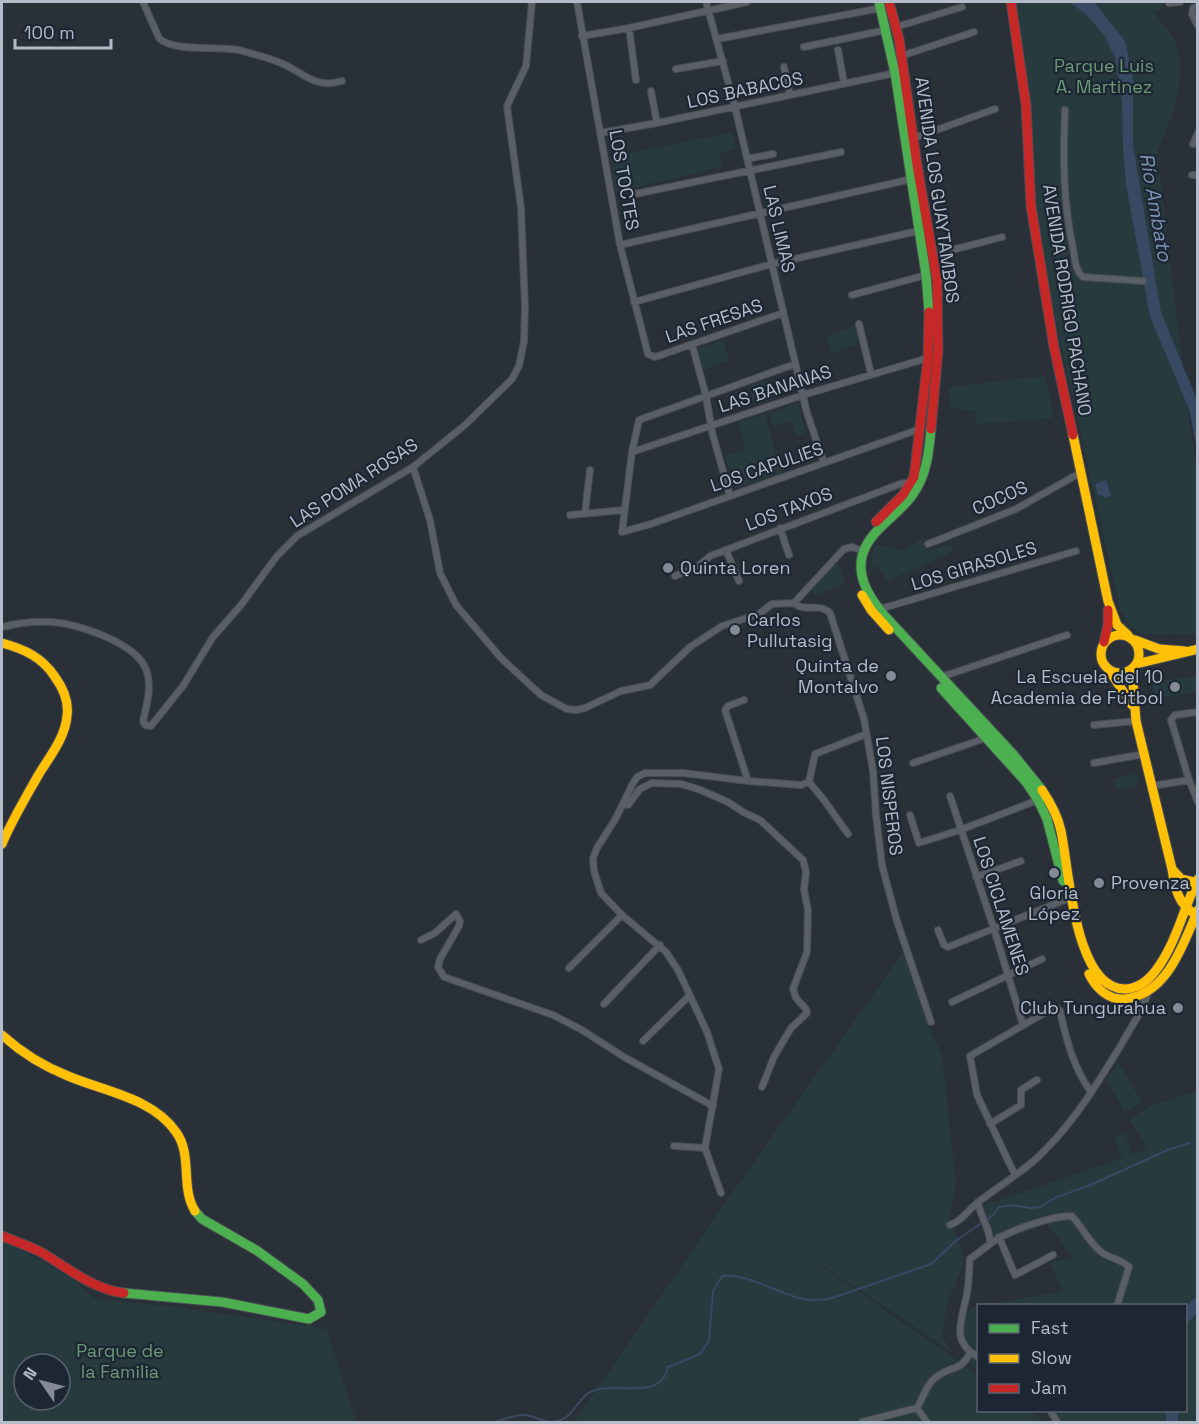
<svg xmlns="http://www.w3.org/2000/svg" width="1199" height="1424" viewBox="0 0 1199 1424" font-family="'Space Grotesk',sans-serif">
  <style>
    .green { fill: #273a3e; fill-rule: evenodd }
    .water { fill: #384963 }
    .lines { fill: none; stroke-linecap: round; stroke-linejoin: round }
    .stream { stroke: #384963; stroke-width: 2 }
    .river { stroke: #384963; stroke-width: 12 }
    .street-casing { stroke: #484c53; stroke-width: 8 }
    .fast-casing { stroke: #484c53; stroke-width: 11 }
    .slow-casing { stroke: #484c53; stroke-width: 11 }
    .jam-casing { stroke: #484c53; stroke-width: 11 }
    .street { stroke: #5a5e66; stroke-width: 6 }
    .fast { stroke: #4caf50; stroke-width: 9 }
    .slow { stroke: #ffc107; stroke-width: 9 }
    .jam { stroke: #c62828; stroke-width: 9 }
    .poi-dot { fill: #848b96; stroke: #1d2633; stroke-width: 2 }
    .labels { text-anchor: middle; stroke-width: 4.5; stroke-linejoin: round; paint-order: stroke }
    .park-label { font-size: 18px; fill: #6b9a76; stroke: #1d2633 }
    .street-label { font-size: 18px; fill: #b4bcc9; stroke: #1d2633 }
    .poi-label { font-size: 18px; fill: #b4bcc9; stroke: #1d2633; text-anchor: start }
    .water-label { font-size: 20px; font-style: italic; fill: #7c92b1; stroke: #1d2633 }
  </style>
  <rect width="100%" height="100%" fill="#2a3038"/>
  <path class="green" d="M1017 2H1163V9L1154 11C1159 21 1171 31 1175 42 1189 76 1171 121 1157 152L1190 426 1197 472V635L1143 634 1132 628 1120 609 1060 341 1034 210 1030 86 1027 83 1016 24Z
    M733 132 736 149 719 153 722 167 615 192 610 157Z
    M856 325 858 344 832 354 826 337Z
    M723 341 729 360 704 370 697 348Z
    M1045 376 1054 418 977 424 975 411 950 408 949 387Z
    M768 380 773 399 754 404 749 385Z
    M798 402 806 433 796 436 791 421 773 427 769 414Z
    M765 414 782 474 734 488 725 455 745 450 738 422Z
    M922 539 926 551 951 544 954 551 888 581 876 565 869 572 875 545 903 550Z
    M838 563 845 584 814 595 812 587 831 567Z
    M1196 676 1197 692 1154 698 1152 682Z
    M1137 774 1139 780 1135 782V787L1117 790 1114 778Z
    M905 950 929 1027 942 1055 956 1185 949 1217 963 1253V1266L949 1298 944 1320 943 1338 953 1353 779 1236 978 1375V1410L1029 1411 1046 1422H574L727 1200Z
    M1118 1062 1142 1102 1125 1112 1106 1079Z
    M1197 1091V1422H1057L1044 1411 1186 1410V1306L987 1305 1063 1291 1050 1262 1073 1258 1047 1224 999 1242 984 1227 974 1209 1122 1158 1114 1137 1125 1133 1132 1154 1148 1149 1129 1119 1155 1104Z
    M2 1240 68 1276 96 1299 178 1307 327 1329 356 1422H2ZM24 1364H60V1400H24Z
    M978 1307V1369L967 1362 962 1310Z"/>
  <path class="water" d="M1069 2H1094L1125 41 1133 78V145L1161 312 1197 400V449L1189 409 1150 317 1126 184 1123 148 1122 102 1115 57 1104 35 1086 14Z
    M1106 480 1111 496 1104 498 1103 496 1098 495 1095 484Z"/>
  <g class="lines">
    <path class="stream" d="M495 1422C505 1419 516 1414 527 1415 538 1417 544 1424 558 1421 574 1417 578 1397 592 1391 620 1381 660 1402 668 1367L700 1354 709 1341 713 1291 722 1276C762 1273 790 1309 832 1298L931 1264 958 1239 992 1216 999 1207 1012 1205 1031 1208 1040 1207 1055 1198 1088 1186 1170 1149 1189 1143"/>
    <path class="river" d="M1186 1316 1198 1303
      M1172 1422V1410"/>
    <defs>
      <path id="street" d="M143 2 159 38C171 52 220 46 239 50 253 54 270 58 283 64 305 74 316 89 342 81
        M577 2 620 245 648 354 655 357 783 313
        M706 2 735 107 807 413 824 463
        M1169 3 1180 2
        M1198 6 1193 8 1192 14 1198 26
        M896 27 962 7
        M629 28 636 80
        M582 36 629 28 747 2
        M717 39 881 8
        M804 47 886 30
        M838 50 844 83
        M901 56 974 32
        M784 67 790 95
        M676 69 723 61
        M651 91 657 123
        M1065 110C1063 157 1063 202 1073 248 1075 258 1075 271 1083 277L1143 281
        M600 133 657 123 895 73
        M914 138 995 109
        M1193 144 1198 133
        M747 159 773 154
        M1192 175H1198
        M635 194 841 152
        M620 245 912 179
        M933 255 1002 237
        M852 295 926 275
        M634 302 772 264 918 231
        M859 324 871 374
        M692 344 706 396 712 432 730 496
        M795 364 639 420 632 452 622 532 651 524 920 429
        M632 452 803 395 928 358
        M413 467 430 520 440 573 456 605 501 658 541 695 567 709 576 710 585 708 621 691 650 685 690 647 722 626 759 614 772 604 794 603C804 613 819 602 830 613L864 719 873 771 876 815 882 865 896 918 931 1022
        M585 513 590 470
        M570 515 624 510
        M780 528 789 555
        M928 544 1016 509 1080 473
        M726 550 739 581
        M675 576 697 567 710 556 726 550 900 484 910 482
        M794 603 844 549 852 547 862 551
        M880 609 1076 551
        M2 627C18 623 35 621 52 622 78 624 133 642 145 667 153 684 147 704 143 721L145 725 151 726 183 686 213 637 241 605 277 556 297 536 413 467 465 425 512 379 519 366 524 341 525 307 521 208 507 106 526 66 532 2
        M941 677 1067 635
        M744 700 728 706 725 710 748 781
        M1198 712 1175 715 1171 720 1189 780 1198 802
        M1094 725 1136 721
        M913 763 986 738
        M1094 763 1144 754
        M809 782 815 754 866 734
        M809 782 824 800 848 834
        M1152 786 1189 780
        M950 796 994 929 1023 1025
        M623 804 628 805 640 789 652 783 681 784 698 789 728 802 743 812 760 820 803 860 806 872 804 890 808 910 807 952 793 989 796 998 806 1009 807 1013 791 1028 774 1057 762 1087
        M910 815 919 843 960 830 1038 800
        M976 877 1021 861
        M938 930 944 945 948 947 1072 897
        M421 940 435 933 456 914 460 921 459 926 440 959 438 967 444 977 553 1015 582 1030 624 1057 713 1106
        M569 968 622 915
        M952 1002 1042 959
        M604 1004 660 945
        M643 1041 689 996
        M990 1124 1021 1105V1090L1037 1080
        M674 1146 705 1148
        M1015 1175 977 1095 970 1056 1053 1008H1057L1060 1011C1066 1039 1074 1069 1091 1092
        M721 1193 705 1148 719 1069 707 1032 678 970 666 952 622 915 601 893 594 871 593 858 597 848 616 818 632 785 637 777 645 773H683L748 781 801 785 809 782
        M978 1202C980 1217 991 1229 990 1244L970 1259C969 1270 969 1282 967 1293 963 1318 949 1341 978 1357
        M950 1225C964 1220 969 1208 981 1200 1003 1183 1028 1169 1046 1149 1076 1119 1099 1081 1121 1045 1130 1028 1144 1010 1148 992
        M999 1237 1015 1275 1053 1255
        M990 1244C1006 1231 1051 1216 1072 1216 1082 1227 1089 1242 1100 1251 1109 1259 1122 1259 1129 1267L1117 1306
        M917 1408 927 1422
        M1050 1410 1057 1422
        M862 1422 917 1408C923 1398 926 1385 935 1378 948 1366 961 1372 970 1353"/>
      <path id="fast" d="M879 2 895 73 926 275 929 312
        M931 429C929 451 927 475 913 494 904 508 889 518 878 530 849 559 861 588 884 615L1013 754 1042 790
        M941 688 1026 782 1038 800 1047 819 1063 881
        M124 1293 222 1302 309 1319 321 1312 318 1300 303 1284 256 1250 202 1219 195 1211"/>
      <path id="slow" d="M1073 435 1108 601 1117 625 1128 635
        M862 595 871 610 889 630
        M1101 654a19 19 0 1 1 38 0a19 19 0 1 1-38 0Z
        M1135 640 1159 649 1185 651
        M2 643C24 649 42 657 55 677 63 688 69 702 67 716 65 738 50 756 39 774 26 797 12 820 2 844
        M1136 664 1198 649
        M1132 669 1136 721 1172 869C1175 889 1178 904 1196 915
        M1109 670 1132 705
        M1042 790C1050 802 1058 816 1061 831 1069 867 1074 991 1126 989 1140 988 1151 978 1159 966 1177 940 1184 907 1198 879
        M1172 869 1181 879 1198 883
        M1089 974C1096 988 1108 1000 1125 999 1168 994 1183 944 1198 910
        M2 1035C22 1053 43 1066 68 1076 103 1091 153 1098 176 1132 193 1155 180 1187 195 1211"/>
      <path id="jam" d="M889 2 899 39 917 165 937 281 938 351 931 429
        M1011 2 1026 105 1031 206 1054 347 1073 435
        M876 522 903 495 914 477 928 358 929 312
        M1104 642 1108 625V610
        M2 1236C15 1241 28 1246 41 1252 66 1267 94 1290 124 1293"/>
    </defs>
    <use href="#street" class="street-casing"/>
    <use href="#fast" class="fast-casing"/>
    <use href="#slow" class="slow-casing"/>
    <use href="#jam" class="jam-casing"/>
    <use href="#street" class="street"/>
    <use href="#fast" class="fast"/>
    <use href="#slow" class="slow"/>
    <use href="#jam" class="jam"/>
  </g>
  <g class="poi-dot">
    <circle cx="668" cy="568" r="6"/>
    <circle cx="735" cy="630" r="6"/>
    <circle cx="891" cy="676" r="6"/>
    <circle cx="1175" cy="687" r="6"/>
    <circle cx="1054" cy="873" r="6"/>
    <circle cx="1099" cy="883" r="6"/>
    <circle cx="1178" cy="1008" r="6"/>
  </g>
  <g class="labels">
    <g class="park-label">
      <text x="1104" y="72">Parque Luis<tspan x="1104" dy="21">A. Martinez</tspan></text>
      <text x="120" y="1357">Parque de<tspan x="120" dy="21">la Familia</tspan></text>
    </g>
    <g class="street-label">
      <text transform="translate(745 90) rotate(-12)" y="6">LOS BABACOS</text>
      <text transform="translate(624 180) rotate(80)" y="6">LOS TOCTES</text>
      <text transform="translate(937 190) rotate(82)" y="6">AVENIDA LOS GUAYTAMBOS</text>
      <text transform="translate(779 229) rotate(77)" y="6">LAS LIMAS</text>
      <text transform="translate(1067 300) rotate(81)" y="6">AVENIDA RODRIGO PACHANO</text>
      <text transform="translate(714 321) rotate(-19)" y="6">LAS FRESAS</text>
      <text transform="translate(775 389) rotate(-18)" y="6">LAS BANANAS</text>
      <text transform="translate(767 467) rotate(-19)" y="6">LOS CAPULIES</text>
      <text transform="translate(354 483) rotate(-33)" y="6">LAS POMA ROSAS</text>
      <text transform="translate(1000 498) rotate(-24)" y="6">COCOS</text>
      <text transform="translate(789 509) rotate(-21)" y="6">LOS TAXOS</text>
      <text transform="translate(974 566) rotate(-17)" y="6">LOS GIRASOLES</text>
      <text transform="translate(889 796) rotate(83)" y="6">LOS NISPEROS</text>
      <text transform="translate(1001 906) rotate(72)" y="6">LOS CICLAMENES</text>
    </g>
    <g class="poi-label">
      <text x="680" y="574">Quinta Loren</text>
      <text x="747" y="626">Carlos<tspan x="747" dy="21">Pullutasig</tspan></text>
      <text x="879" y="672" text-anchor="end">Quinta de<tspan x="879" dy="21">Montalvo</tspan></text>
      <text x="1163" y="683" text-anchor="end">La Escuela del 10<tspan x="1163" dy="21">Academia de Fútbol</tspan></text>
      <text x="1111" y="889">Provenza</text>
      <text x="1054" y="899" text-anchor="middle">Gloria<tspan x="1054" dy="21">López</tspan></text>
      <text x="1166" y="1014" text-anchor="end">Club Tungurahua</text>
    </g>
    <g class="water-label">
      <text transform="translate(1156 207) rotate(80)" y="7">Río Ambato</text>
    </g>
  </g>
  <rect width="1199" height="1424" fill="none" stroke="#b4bcc9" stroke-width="6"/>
  <rect x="977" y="1304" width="210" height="108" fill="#1d2633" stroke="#59626f" stroke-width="1.5"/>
  <rect x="989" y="1324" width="30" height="9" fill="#4caf50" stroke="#59626f" stroke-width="1.5"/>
  <text x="1031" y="1334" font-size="18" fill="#b4bcc9">Fast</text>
  <rect x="989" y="1354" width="30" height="9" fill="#ffc107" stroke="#59626f" stroke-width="1.5"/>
  <text x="1031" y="1364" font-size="18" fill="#b4bcc9">Slow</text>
  <rect x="989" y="1384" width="30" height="9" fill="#c62828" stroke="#59626f" stroke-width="1.5"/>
  <text x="1031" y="1394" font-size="18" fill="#b4bcc9">Jam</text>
  <g transform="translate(42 1382) rotate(305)"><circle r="28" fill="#1d2633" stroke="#59626f" stroke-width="1.5"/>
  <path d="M0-4.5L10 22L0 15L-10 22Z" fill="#848b96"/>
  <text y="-9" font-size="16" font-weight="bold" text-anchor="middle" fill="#b4bcc9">N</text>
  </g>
  <path d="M15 39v9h96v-9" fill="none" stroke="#b4bcc9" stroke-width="3"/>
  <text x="24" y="39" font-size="18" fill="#b4bcc9" stroke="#1d2633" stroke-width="4.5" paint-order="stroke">100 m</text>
</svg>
